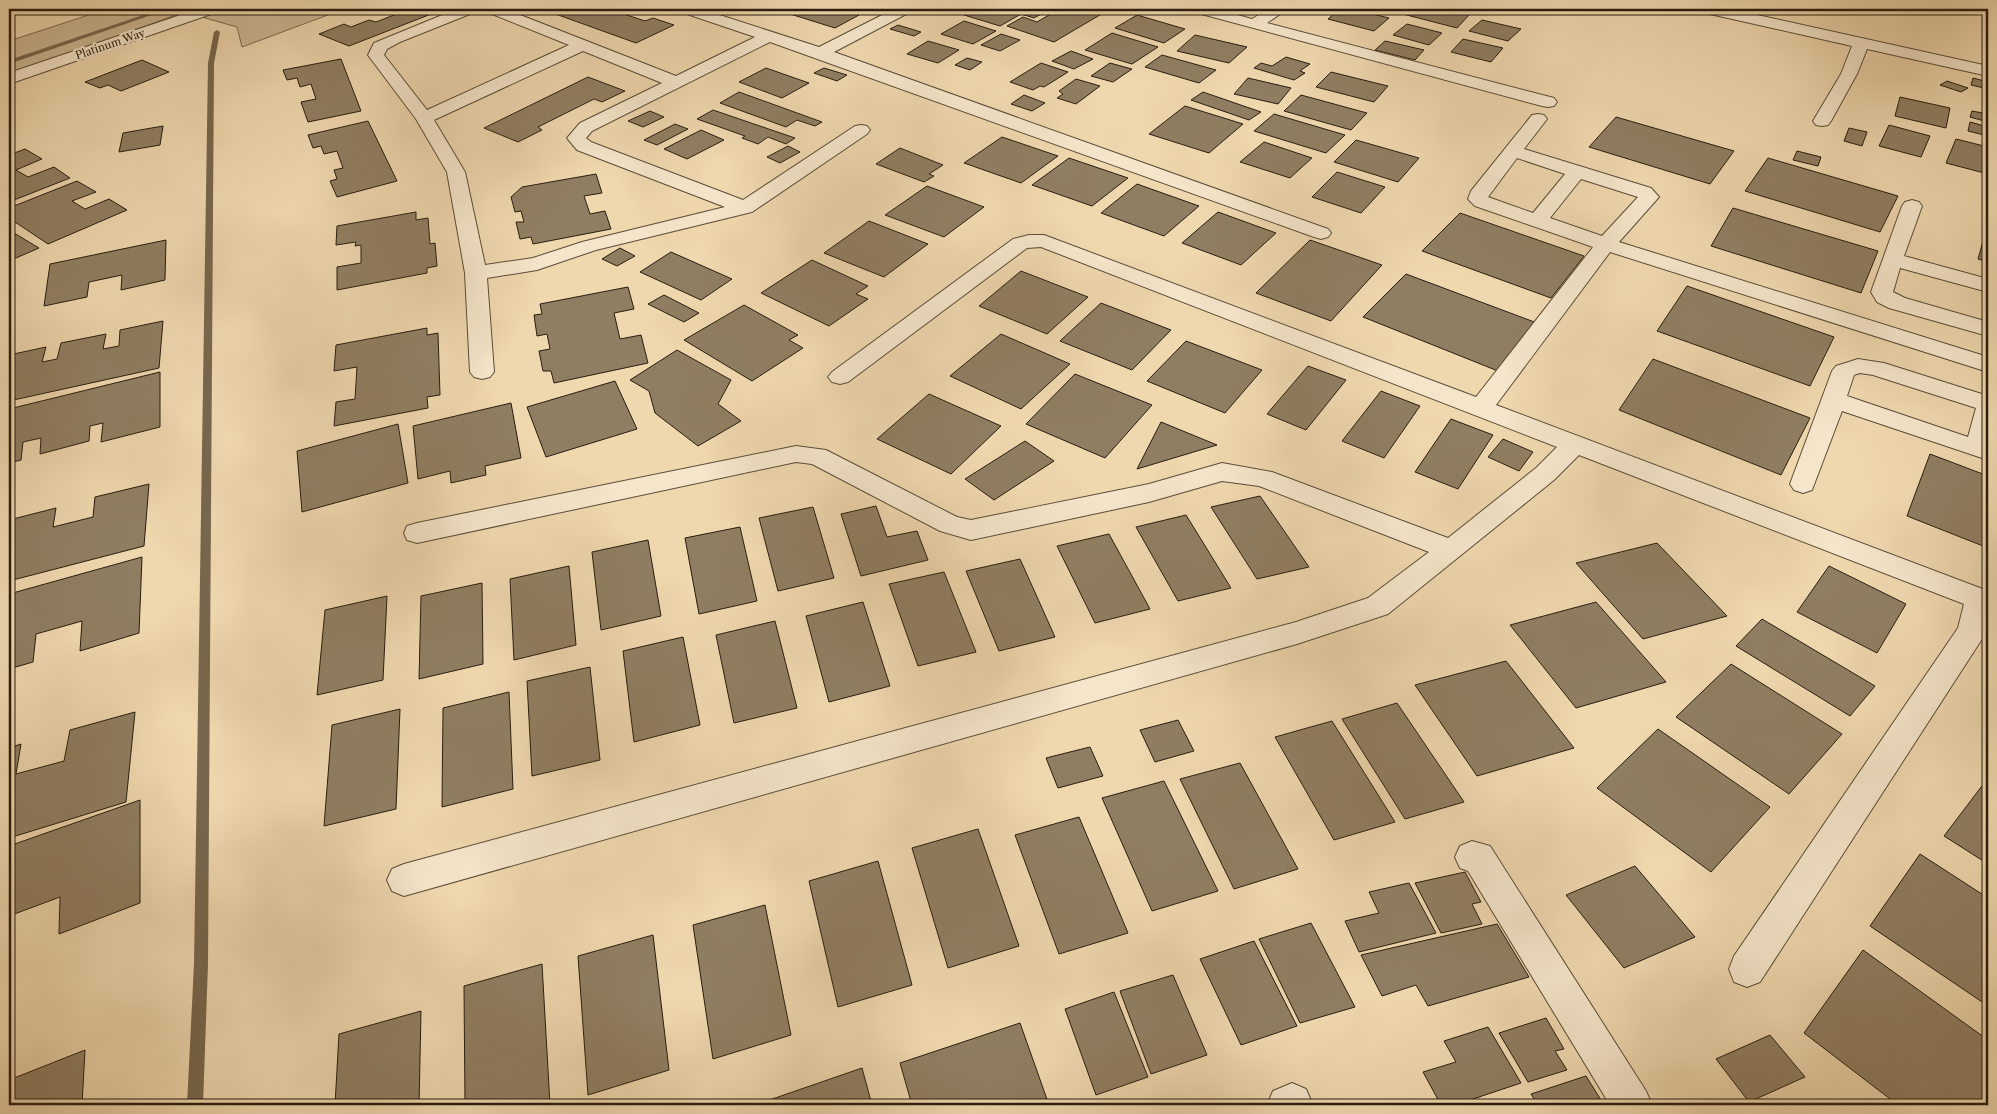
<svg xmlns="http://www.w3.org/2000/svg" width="1997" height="1114" viewBox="0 0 1997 1114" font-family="'Libre Caslon Text',serif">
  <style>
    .green { fill: #cdb793; stroke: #7b6a51 }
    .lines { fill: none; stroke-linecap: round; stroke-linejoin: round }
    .stream { fill: #78674e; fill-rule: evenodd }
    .building { fill: #907e62; stroke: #291d0f }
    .minor-casing { stroke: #5a4c37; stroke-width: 2 }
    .tertiary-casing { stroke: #5a4c37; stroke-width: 2 }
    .minor { fill: #f5e5ca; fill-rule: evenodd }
    .tertiary { fill: #f5e5ca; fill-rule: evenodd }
    .labels { text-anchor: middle; stroke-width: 4; stroke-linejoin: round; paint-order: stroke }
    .far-street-label { font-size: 11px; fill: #291d0f; stroke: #f5e5ca }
  </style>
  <rect width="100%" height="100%" fill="#efd7ae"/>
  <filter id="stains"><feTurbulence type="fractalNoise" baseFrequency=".004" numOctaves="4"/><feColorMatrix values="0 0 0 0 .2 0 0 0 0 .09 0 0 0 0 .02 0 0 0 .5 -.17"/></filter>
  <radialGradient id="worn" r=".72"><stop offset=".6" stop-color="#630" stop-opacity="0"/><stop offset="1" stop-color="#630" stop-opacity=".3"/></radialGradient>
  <path class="green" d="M107 9H344L242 47 237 27 184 12 9 76V41Z"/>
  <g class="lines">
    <path class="stream" d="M161 9H169L9 64V60Z
      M217 30 220 32 214 63 208 964 203 1105H187L194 964 208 63 214 32Z"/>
  </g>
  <path class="building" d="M398 9H444L349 46 319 34 344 24 351 27 369 20 376 22 399 13 393 11Z
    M558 9H609L645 21 653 18 674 25 636 43 550 12Z
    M795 9H838L859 15 835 28 787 13Z
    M956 9H1030L1043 13 1034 18 1021 14 1000 26 951 11Z
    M1044 9H1110L1054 42 1007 26 1023 17 1037 22 1054 12Z
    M1340 9H1352L1389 18 1374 31 1328 19Z
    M1403 9H1442L1469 15 1457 28 1399 13Z
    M1137 15 1185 29 1164 43 1115 28Z
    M1482 20 1521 29 1508 41 1469 31Z
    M964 21 996 31 973 44 941 34Z
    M1407 24 1442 33 1429 45 1393 35Z
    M898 25 921 32 914 36 890 29Z
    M1112 33 1158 47 1132 64 1085 50Z
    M1001 34 1020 40 1000 51 981 45Z
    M1195 35 1247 47 1229 63 1177 51Z
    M1463 39 1503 48 1491 62 1451 52Z
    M928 41 959 50 938 63 907 54Z
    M1385 41 1424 50 1415 60 1375 50Z
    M1071 51 1093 59 1074 69 1052 61Z
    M1162 55 1216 70 1199 83 1145 67Z
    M1286 57 1310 64 1300 71 1305 73 1294 80 1254 68 1261 63 1272 66Z
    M967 58 982 62 970 70 955 65Z
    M341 59 361 111 308 122 301 102 316 99 311 84 300 87 297 78 287 80 283 70Z
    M142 60 169 72 121 91 108 85 100 88 85 82Z
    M1041 63 1068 72 1044 87 1040 86 1033 90 1010 82Z
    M1110 63 1132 69 1113 82 1091 76Z
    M766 68 809 83 782 98 739 82Z
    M824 68 847 75 837 81 814 73Z
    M1331 72 1388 86 1374 102 1316 87Z
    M588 77 625 91 602 102 594 99 538 127 542 130 518 142 484 128Z
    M1248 78 1291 88 1278 104 1234 94Z
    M1973 78 1988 82V89L1971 85Z
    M1076 79 1100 86 1076 104 1057 98 1063 94 1059 91Z
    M1947 81 1968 88 1961 92 1940 85Z
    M739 92 822 122 815 126 797 120 786 127 720 103Z
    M1203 92 1261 112 1249 120 1191 100Z
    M1024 95 1045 103 1032 111 1011 104Z
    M1301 95 1367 113 1351 130 1284 111Z
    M1900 97 1950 108 1946 128 1895 116Z
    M1185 106 1243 124 1209 153 1149 134Z
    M713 110 795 138 786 144 768 137 758 144 742 138 745 136 697 119Z
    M650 111 664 117 643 127 628 121Z
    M1972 111 1988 114V122L1970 117Z
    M1274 114 1345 135 1326 153 1254 131Z
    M1616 117 1734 151 1710 184 1589 147Z
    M368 121 397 181 337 197 330 181 337 179 334 170 343 168 337 151 324 154 321 146 313 148 308 135Z
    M1970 122 1988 127V136L1968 131Z
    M675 124 688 129 657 145 644 140Z
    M1889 125 1930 136 1921 157 1879 146Z
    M163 126 160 145 119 152 123 133Z
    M1849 128 1867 132 1862 146 1844 141Z
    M701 130 724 140 687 159 664 149Z
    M1002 137 1058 156 1021 183 964 163Z
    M1956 139 1988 147V174L1946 163Z
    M1356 140 1419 158 1398 182 1334 162Z
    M1264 142 1312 158 1290 178 1240 162Z
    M788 146 800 152 780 163 767 157Z
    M900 148 943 165 929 174 934 176 924 182 876 164Z
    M25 149 42 159 16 170 28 177 54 167 70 178 9 202V155Z
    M1797 151 1821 157 1818 166 1793 160Z
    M1069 158 1128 178 1092 206 1032 185Z
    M1768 158 1898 196 1880 232 1745 191Z
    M1337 172 1385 187 1361 213 1312 197Z
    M596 174 602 193 584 196 590 214 605 211 611 229 533 244 531 237 520 239 516 222H524L521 211 515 212 511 197 522 187Z
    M77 181 96 192 72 201 85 209 109 199 127 210 48 244 9 218V208Z
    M1137 184 1199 206 1164 236 1101 213Z
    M927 186 984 207 944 237 885 215Z
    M1733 208 1878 251 1861 293 1711 246Z
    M416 212V220L428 218 430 244 435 243 437 266 427 268V273L337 290V267L361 263V245L355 246 356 242 336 245 337 226Z
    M1218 212 1276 233 1241 265 1182 243Z
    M1460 213 1584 256 1551 298 1422 251Z
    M869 221 928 244 884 277 824 253Z
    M1988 223V262L1978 259Z
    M9 230 39 248 9 261Z
    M166 240 165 280 121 290 122 275 89 282 87 297 44 306 50 264Z
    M1310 240 1382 265 1331 321 1256 293Z
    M620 248 635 256 617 266 602 259Z
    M671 252 732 279 701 300 640 272Z
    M812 260 868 286 856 294 868 299 829 326 761 293Z
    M1021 271 1088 297 1047 334 979 306Z
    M1406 274 1537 323 1498 371 1363 317Z
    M1687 286 1834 337 1810 386 1657 331Z
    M628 287 634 309 614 313 620 339 641 335 648 363 554 383 551 371H543L539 351 550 349 547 334 537 336 534 315 542 314 540 304Z
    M664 295 699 313 684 322 648 304Z
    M1101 303 1171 330 1132 370 1060 341Z
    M744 305 798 335 789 340 803 348 752 381 684 340Z
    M163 321 159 368 9 401V355L46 347 42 362 57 359 61 343 106 334 103 349 119 346 120 330Z
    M427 328V335L438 333 440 395 427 397 428 408 334 426 336 402 355 399 357 367 334 371 336 345Z
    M1001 334 1070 364 1021 409 950 376Z
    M1186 341 1262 370 1225 413 1147 381Z
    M677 350 731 380 718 404 741 421 698 446 655 413 649 391 630 380Z
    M1653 359 1810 418 1781 475 1619 410Z
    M1308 366 1346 380 1306 430 1267 414Z
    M160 372V427L101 442 103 423 90 426 89 441 40 454 41 438 23 442 21 460 9 463V409Z
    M1075 374 1152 405 1105 458 1026 424Z
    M615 381 637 429 546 457 527 407Z
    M1381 391 1420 406 1384 458 1342 441Z
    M929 394 1001 426 951 474 877 439Z
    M511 403 521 458 485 466 486 475 451 483 450 471 418 479 413 426Z
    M1451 419 1493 435 1458 489 1415 472Z
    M1161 422 1217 445 1137 469Z
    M398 424 408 483 302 512 297 451Z
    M1503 439 1533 452 1519 471 1488 457Z
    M1025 441 1054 461 994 500 965 479Z
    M1930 454 1988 476V548L1907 516Z
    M149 484 144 546 9 581V520L56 508 53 527 93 517 95 497Z
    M1260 496 1309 567 1257 579 1211 507Z
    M876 506 887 537 917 531 928 560 861 576 841 514Z
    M813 507 834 578 778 591 759 518Z
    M1186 515 1231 588 1178 601 1136 527Z
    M740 527 757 601 699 614 685 538Z
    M1109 534 1150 609 1095 623 1057 546Z
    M648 540 661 616 601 630 592 552Z
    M1657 543 1727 616 1643 639 1576 563Z
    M142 557 139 633 80 651 82 621 36 634 33 662 9 669V594Z
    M1020 559 1055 637 999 651 966 571Z
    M569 566 576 645 514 660 510 579Z
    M1829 566 1906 604 1877 653 1797 612Z
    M944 572 976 652 918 666 889 584Z
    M482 583 483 664 419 679 421 596Z
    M387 596 383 680 317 695 325 610Z
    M863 602 890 686 829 702 806 616Z
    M1596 602 1666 682 1576 708 1510 625Z
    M1762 619 1875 686 1850 716 1736 646Z
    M775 621 797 708 734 723 716 635Z
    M683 637 700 725 634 742 623 651Z
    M1506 661 1574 748 1477 776 1415 685Z
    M1731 664 1842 734 1789 794 1676 717Z
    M590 667 600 760 532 776 527 681Z
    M509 692 513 789 442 807 443 708Z
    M1397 703 1464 802 1405 819 1342 719Z
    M400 709 396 809 324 826 332 725Z
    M135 712 126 802 9 838V748L21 744 16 774 64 761 70 730Z
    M1178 720 1194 751 1155 762 1140 730Z
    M1332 721 1395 822 1334 840 1275 737Z
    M1658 729 1770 807 1711 872 1597 788Z
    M1090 747 1103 776 1058 788 1046 758Z
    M1240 763 1298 869 1234 889 1180 779Z
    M1988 778V864L1944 836Z
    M1164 781 1218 891 1152 911 1102 798Z
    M140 800V903L59 934 60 897 9 916V846Z
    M1079 817 1128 933 1059 954 1015 835Z
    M978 829 1019 946 948 968 912 848Z
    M1920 854 1988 898V1006L1870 926Z
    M878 861 912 985 838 1007 809 881Z
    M1635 866 1695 937 1624 968 1566 895Z
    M1465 872 1481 902 1472 904 1482 924 1441 933 1415 883Z
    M1409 883 1436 933 1359 952 1345 921 1379 913 1369 892Z
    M765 905 791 1035 713 1059 693 925Z
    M1311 923 1355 1007 1300 1023 1259 939Z
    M1497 924 1529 977 1428 1006 1416 985 1382 996 1361 955Z
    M653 935 669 1070 588 1095 578 956Z
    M1254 941 1297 1026 1241 1045 1200 959Z
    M1863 950 1988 1040V1105H1898L1804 1033Z
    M542 964 550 1105H465L464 986Z
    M1173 975 1207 1055 1151 1074 1120 991Z
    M1114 992 1148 1077 1096 1095 1065 1009Z
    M421 1011 419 1105H335L339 1034Z
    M1546 1018 1564 1049 1555 1051 1567 1070 1528 1082 1499 1033Z
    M1020 1023 1049 1105H912L900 1063Z
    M1488 1027 1521 1083 1455 1105H1441L1423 1072 1456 1062 1444 1041Z
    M1770 1035 1805 1077 1749 1102 1716 1059Z
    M85 1050 82 1105H9V1080Z
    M862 1068 872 1105H755Z
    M1586 1076 1604 1105H1538L1531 1094Z"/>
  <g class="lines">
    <defs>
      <path id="minor" d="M457 9H478L475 12 400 42 387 49 384 55 427 110 569 45 487 12 484 9H505L676 76 755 37 681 12 678 9H701L819 47 894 9H913L910 12 834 52 1328 229 1331 233 1328 237 1321 239 1314 237 770 42 592 131 586 138 591 142 743 200 855 126 861 125 867 126 870 130 867 134 752 212 596 250 537 270 487 278 494 372 490 377 482 379 474 377 470 372 465 273 447 172 416 119 368 55 374 43ZM583 51 662 83 580 123 567 138 577 150 725 207 582 242 533 258 485 265 465 172 434 120Z
        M1191 9H1216L1252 19 1268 9H1286L1283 12 1267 23 1554 98 1557 102 1554 106 1548 107 1542 106 1194 12Z
        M1702 9H1730L1988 66V76L1867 49 1857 74 1831 121 1828 125 1822 126 1816 125 1813 121 1841 74 1852 46 1710 14 1705 12Z
        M1538 114 1544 115 1547 119 1524 149 1651 188 1659 197 1619 242 1988 357V372L1610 252 1496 405 1988 591V624L1982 639 1760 982 1747 987 1734 982 1729 969 1734 956 1958 628 1964 604 1579 455 1554 480 1388 614 1297 644 404 896 392 891 387 880 392 869 404 864 1296 622 1368 598 1429 552 1259 486 1222 481 1149 502 971 540 940 531 812 464 796 462 417 543 407 540 404 533 407 526 417 523 796 446 826 450 957 517 971 520 1149 484 1222 463 1272 472 1448 538 1536 468 1557 447 1041 247 1027 248 848 382 840 384 832 382 828 377 832 372 1013 239 1029 235H1044L1476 397 1593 247 1475 206 1468 199 1471 191 1532 115ZM1517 158 1565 174 1533 213 1488 197ZM1581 179 1638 197 1602 236 1550 218Z
        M1912 200 1919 202 1922 206 1904 256 1988 279V292L1900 268 1893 292 1905 298 1988 322V336L1889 308 1877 302 1871 292 1902 206 1905 202Z
        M1858 359 1884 363 1988 396V460L1842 411 1812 490 1803 493 1794 490 1790 484 1832 371 1836 366ZM1860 373 1873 375 1976 408 1968 437 1847 396 1854 375Z
        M1472 841 1490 846 1646 1091 1652 1105H1610L1468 871 1460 868 1455 857 1460 846Z
        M1292 1083 1306 1089 1312 1103 1311 1105H1267L1273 1091Z"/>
      <path id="tertiary" d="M198 9H220L217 12 9 84V73Z"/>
    </defs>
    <use href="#minor" class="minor-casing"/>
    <use href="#tertiary" class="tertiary-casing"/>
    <use href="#minor" class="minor"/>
    <use href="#tertiary" class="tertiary"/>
  </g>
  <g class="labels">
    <g class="far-street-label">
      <text transform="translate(110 44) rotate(-19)" y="4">Platinum Way</text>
    </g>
  </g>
  <rect width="1997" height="1114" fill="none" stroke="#efd7ae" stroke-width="30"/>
  <rect x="10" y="10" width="1977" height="1094" fill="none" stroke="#291d0f" stroke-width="2.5"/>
  <rect x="15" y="15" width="1967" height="1084" fill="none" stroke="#291d0f"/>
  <rect width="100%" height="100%" filter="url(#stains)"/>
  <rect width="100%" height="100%" fill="url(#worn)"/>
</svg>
